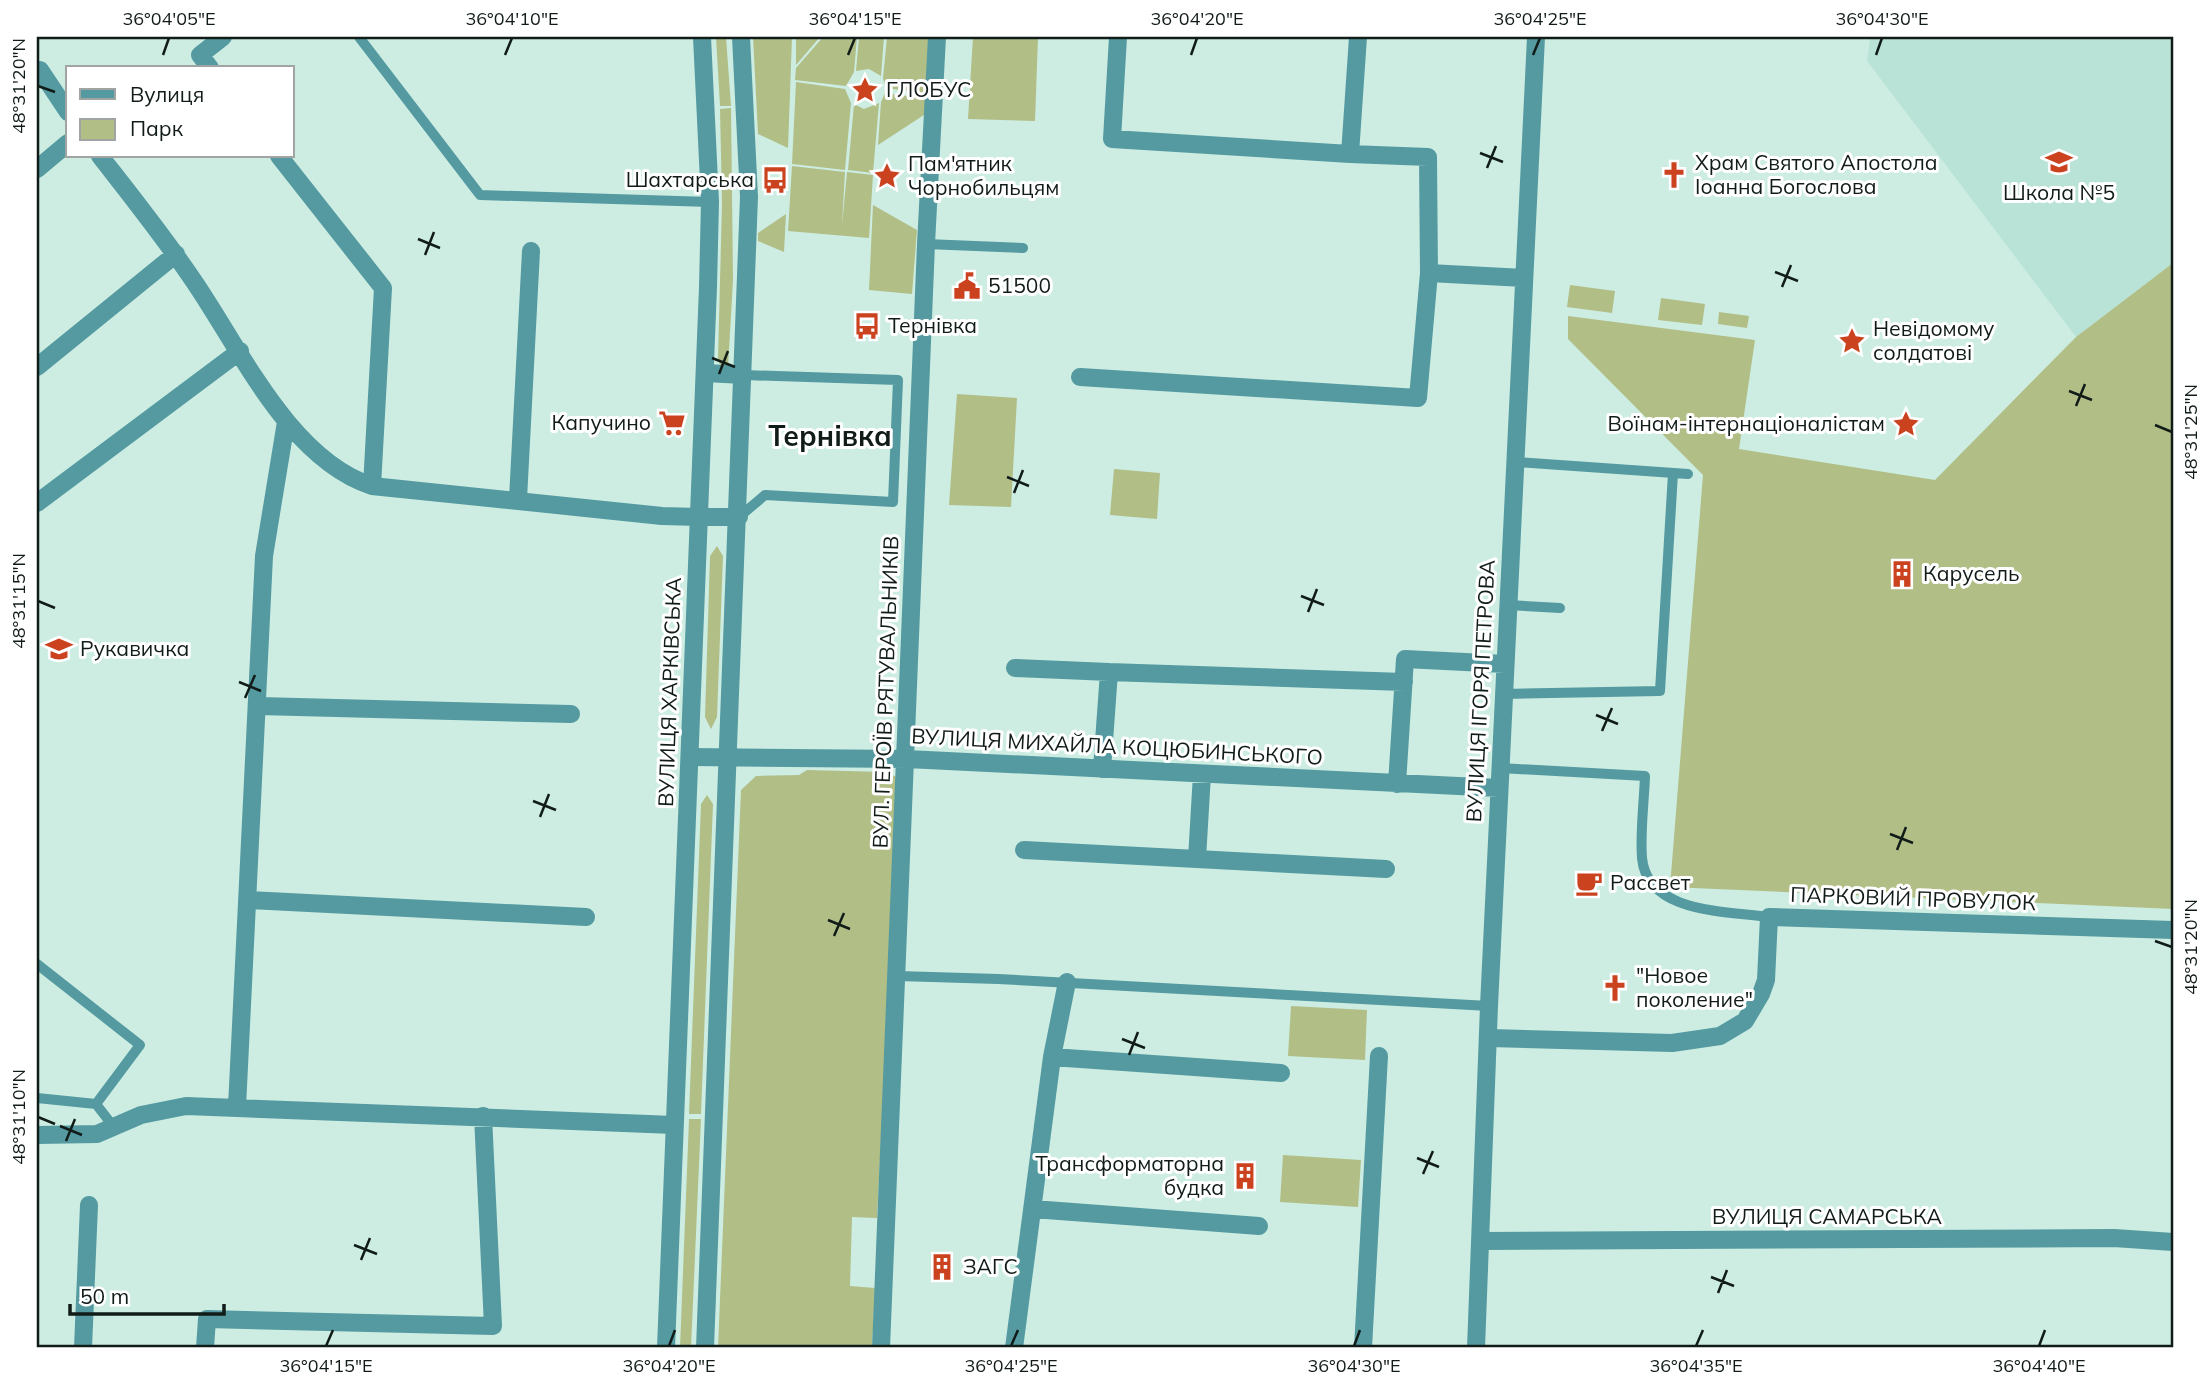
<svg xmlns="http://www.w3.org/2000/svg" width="2210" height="1385" viewBox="0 0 2210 1385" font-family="Mulish,sans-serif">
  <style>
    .built { fill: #bae3d7 }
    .green { fill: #b1be86 }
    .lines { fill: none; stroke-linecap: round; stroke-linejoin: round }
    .service { stroke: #549aa0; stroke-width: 10 }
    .minor { stroke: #549aa0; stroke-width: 18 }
    .tertiary { stroke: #549aa0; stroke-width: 18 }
    .ticks { fill: none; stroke: #111c19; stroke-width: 2.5 }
    .labels { text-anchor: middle; stroke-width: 6; stroke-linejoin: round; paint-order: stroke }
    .poi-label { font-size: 21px; fill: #111c19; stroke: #fff; text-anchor: start }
    .street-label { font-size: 21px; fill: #111c19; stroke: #fff }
    .district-label { font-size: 28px; font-weight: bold; fill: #111c19; stroke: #fff }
    .neatline { fill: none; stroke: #111c19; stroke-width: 2.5 }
    .ticks-label { font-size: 18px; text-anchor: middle; fill: #111c19 }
  </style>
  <rect width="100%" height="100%" fill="#cdede3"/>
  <path class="built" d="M1870 37H2173V263L2076 337 1867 61Z"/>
  <path class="green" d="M716 37H726L731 106H720Z
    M753 37H792L788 148 758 134Z
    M796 37H820L796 65Z
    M823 37H857L854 72 846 86 795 80 796 68Z
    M859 37H884L881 76 869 69 856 71Z
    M887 37H935L931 94 886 88 883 78Z
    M973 37H1038L1035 121 968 119Z
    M796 82 845 89 851 103 845 170 792 164Z
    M885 93 930 99V111L878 145 881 102Z
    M879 103 873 173 848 170 854 104 864 109Z
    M731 108 733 280 728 368H721L718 359 722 203 720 109Z
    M792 166 845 172 842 226 847 172 873 175 869 238 788 231Z
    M873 205 917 230 912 294 869 290Z
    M786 214 784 252 758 241V233Z
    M2173 263V909L1670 887 1703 475 1568 339V316L1755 340 1739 449 1935 480 2076 337Z
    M1570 285 1615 291 1612 313 1567 307Z
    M1661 298 1705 304 1702 325 1658 320Z
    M1719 312 1749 316 1747 328 1718 324Z
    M957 394 1017 398 1011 507 949 505Z
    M1114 469 1160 473 1157 519 1110 515Z
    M717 546 723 556 717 717 711 729 705 717 710 556Z
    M807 770 885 772 897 777 899 783 877 1218 852 1217 850 1286 875 1288 872 1348H718L741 790 756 776 799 775Z
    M707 795 713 804 701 1114H689L701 804Z
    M1291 1006 1367 1010 1365 1060 1288 1056Z
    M689 1119H701L691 1348H680Z
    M1283 1155 1361 1160 1358 1207 1280 1202Z"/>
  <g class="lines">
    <path class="service" d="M359 37 480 195 710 202
      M926 244 1023 248
      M1516 462 1688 474
      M739 517 765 495 893 502 898 380 743 375
      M1508 605 1560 608
      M1504 694 1660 691 1673 473
      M1500 768 1645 776C1644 803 1640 832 1642 858 1647 914 1728 911 1769 917
      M37 964 140 1045 96 1104
      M898 976 998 979 1489 1006
      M37 1098 96 1104 113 1126"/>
    <path class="minor" d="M1118 37 1112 139 1350 154 1358 37
      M210 68 200 55 223 37
      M40 70 68 112
      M1350 154 1428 157 1429 273
      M100 156C132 197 164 237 193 280 240 348 289 459 372 486L662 516 699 517
      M279 156 383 288 372 486
      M37 169 68 143
      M37 367 176 254
      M1080 377 1418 398 1429 273 1524 278
      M518 499 531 251
      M37 503 240 351
      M1015 668 1109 672
      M259 706 571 714
      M690 757 907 759 1499 788
      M1102 769 1109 672 1404 682
      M1397 784 1405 659 1505 664
      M1024 850 1197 859 1202 774
      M1197 859 1386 869
      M250 900 586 917
      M1490 1038 1672 1043 1720 1036 1745 1021 1761 994 1766 980 1769 917 2173 930
      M1052 1057 1281 1073
      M237 1107 264 556 286 422
      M37 1135 97 1134 141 1115 186 1106 674 1125
      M1033 1209 1259 1226
      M1482 1241 2114 1238 2173 1242
      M83 1348 89 1205
      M205 1348 207 1319 493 1326 483 1116
      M881 1348 926 244 937 37
      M1014 1348 1052 1057 1067 982
      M1363 1348 1379 1056
      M1476 1348 1489 1006 1536 37"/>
    <path class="tertiary" d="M706 373 743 375
      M699 517H739
      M666 1348 708 287 710 202 702 37
      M705 1348 749 197 741 37"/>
  </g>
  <path class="ticks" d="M163 55 169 38M505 55 512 38M848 55 855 38M1191 55 1197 38M1533 55 1540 38M1876 55 1882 38M38 86 55 92M1480 153 1503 162M1487 168 1496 146M418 239 440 248M425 255 434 232M1775 272 1798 281M1782 287 1791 265M712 358 735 367M719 374 728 351M2069 391 2092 400M2076 406 2085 384M2155 425 2172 432M1007 477 1029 486M1014 493 1023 470M1301 596 1324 605M38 601 55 608M1308 612 1317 589M239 682 261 691M245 698 255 675M1596 715 1618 724M1602 731 1612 708M533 801 556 810M540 817 549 794M1890 834 1913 843M1897 850 1906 827M828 920 850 929M834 936 844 913M2155 941 2172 947M1122 1039 1145 1048M1129 1055 1138 1032M38 1117 55 1124M60 1126 82 1135M66 1141 75 1119M1417 1158 1439 1167M1423 1174 1433 1151M354 1245 377 1254M361 1260 370 1238M1711 1277 1734 1286M1718 1293 1727 1270M326 1346 333 1330M669 1346 675 1330M1011 1346 1018 1330M1354 1346 1360 1330M1696 1346 1703 1330M2039 1346 2045 1330"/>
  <defs>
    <symbol id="sight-bare" viewBox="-9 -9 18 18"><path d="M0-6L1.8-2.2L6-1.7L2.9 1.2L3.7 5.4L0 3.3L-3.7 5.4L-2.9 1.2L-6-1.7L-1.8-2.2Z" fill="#cb421e" stroke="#fff" stroke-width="2.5" paint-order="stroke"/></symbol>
    <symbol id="school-bare" viewBox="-9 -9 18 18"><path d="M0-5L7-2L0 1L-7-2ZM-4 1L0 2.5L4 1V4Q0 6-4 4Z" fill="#cb421e" stroke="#fff" stroke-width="2.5" paint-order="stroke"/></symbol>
    <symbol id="church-bare" viewBox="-9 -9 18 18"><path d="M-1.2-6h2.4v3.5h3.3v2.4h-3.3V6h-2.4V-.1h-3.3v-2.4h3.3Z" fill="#cb421e" stroke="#fff" stroke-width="2.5" paint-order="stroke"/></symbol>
    <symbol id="bus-bare" viewBox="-9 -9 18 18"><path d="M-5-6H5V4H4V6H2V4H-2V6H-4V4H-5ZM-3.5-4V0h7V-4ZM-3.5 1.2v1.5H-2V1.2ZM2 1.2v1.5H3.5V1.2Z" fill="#cb421e" stroke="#fff" stroke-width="2.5" paint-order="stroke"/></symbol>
    <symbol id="civic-bare" viewBox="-9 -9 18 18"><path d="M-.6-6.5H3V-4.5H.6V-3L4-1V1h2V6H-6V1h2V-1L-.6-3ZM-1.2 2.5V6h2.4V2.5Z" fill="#cb421e" stroke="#fff" stroke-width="2.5" paint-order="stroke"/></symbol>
    <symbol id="supermarket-bare" viewBox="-9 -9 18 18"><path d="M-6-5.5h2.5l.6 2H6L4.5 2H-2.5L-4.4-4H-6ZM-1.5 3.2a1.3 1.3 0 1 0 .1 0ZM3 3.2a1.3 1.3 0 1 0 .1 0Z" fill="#cb421e" stroke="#fff" stroke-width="2.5" paint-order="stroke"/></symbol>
    <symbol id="building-bare" viewBox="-9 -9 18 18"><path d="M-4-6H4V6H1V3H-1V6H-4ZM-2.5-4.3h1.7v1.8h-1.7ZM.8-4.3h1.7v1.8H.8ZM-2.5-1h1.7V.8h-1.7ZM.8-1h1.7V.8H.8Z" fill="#cb421e" stroke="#fff" stroke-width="2.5" paint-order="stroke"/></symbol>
    <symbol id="cafe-bare" viewBox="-9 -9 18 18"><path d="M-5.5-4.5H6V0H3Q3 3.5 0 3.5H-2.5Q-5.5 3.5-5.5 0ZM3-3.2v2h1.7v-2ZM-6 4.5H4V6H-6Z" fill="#cb421e" stroke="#fff" stroke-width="2.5" paint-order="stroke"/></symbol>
  </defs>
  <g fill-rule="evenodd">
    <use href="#sight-bare" x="846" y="71" width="38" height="38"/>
    <use href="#school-bare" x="2040" y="143" width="38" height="38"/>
    <use href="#church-bare" x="1655" y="156" width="38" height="38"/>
    <use href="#sight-bare" x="868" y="157" width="38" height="38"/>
    <use href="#bus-bare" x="756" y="161" width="38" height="38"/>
    <use href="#civic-bare" x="948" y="267" width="38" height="38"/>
    <use href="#bus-bare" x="848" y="307" width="38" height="38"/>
    <use href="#sight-bare" x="1833" y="322" width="38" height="38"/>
    <use href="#supermarket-bare" x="653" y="404" width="38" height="38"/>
    <use href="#sight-bare" x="1887" y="405" width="38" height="38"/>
    <use href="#building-bare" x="1883" y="555" width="38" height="38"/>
    <use href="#school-bare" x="40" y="630" width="38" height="38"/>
    <use href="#cafe-bare" x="1570" y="864" width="38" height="38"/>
    <use href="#church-bare" x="1596" y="969" width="38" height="38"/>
    <use href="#building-bare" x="1226" y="1157" width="38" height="38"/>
    <use href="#building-bare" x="923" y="1248" width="38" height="38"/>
  </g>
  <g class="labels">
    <g class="poi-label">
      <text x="886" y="97">ГЛОБУС</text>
      <text x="1695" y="170">Храм Святого Апостола<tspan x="1695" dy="24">Іоанна Богослова</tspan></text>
      <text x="908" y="171">Пам'ятник<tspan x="908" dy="24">Чорнобильцям</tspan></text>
      <text x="754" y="187" text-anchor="end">Шахтарська</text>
      <text x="2059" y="200" text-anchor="middle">Школа №5</text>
      <text x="988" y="293">51500</text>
      <text x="888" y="333">Тернівка</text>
      <text x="1873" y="336">Невідомому<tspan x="1873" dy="24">солдатові</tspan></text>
      <text x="651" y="430" text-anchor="end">Капучино</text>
      <text x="1885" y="431" text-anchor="end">Воїнам-інтернаціоналістам</text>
      <text x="1923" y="581">Карусель</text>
      <text x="80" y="656">Рукавичка</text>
      <text x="1610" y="890">Рассвет</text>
      <text x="1636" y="983">"Новое<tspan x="1636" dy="24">поколение"</tspan></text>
      <text x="1224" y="1171" text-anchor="end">Трансформаторна<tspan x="1224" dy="24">будка</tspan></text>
      <text x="963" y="1274">ЗАГС</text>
    </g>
    <g class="street-label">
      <text transform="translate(1481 691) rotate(-87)" y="7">ВУЛИЦЯ ІГОРЯ ПЕТРОВА</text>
      <text transform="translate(670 692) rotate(-88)" y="7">ВУЛИЦЯ ХАРКІВСЬКА</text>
      <text transform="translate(886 692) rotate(-88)" y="7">ВУЛ. ГЕРОЇВ РЯТУВАЛЬНИКІВ</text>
      <text transform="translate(1117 747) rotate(3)" y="7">ВУЛИЦЯ МИХАЙЛА КОЦЮБИНСЬКОГО</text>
      <text transform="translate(1913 899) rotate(2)" y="7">ПАРКОВИЙ ПРОВУЛОК</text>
      <text x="1827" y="1224">ВУЛИЦЯ САМАРСЬКА</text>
    </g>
    <g class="district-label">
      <text x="830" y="446">Тернівка</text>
    </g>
  </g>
  <rect width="2210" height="1385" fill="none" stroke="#ffffff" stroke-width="77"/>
  <rect x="66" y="66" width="228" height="91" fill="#ffffff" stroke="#a0a4a3" stroke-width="2"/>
  <rect x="80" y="89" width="35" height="10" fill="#549aa0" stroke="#a0a4a3" stroke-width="2"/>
  <text x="130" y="102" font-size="21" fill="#111c19">Вулиця</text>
  <rect x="80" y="119" width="35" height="21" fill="#b1be86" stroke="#a0a4a3" stroke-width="2"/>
  <text x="130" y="136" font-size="21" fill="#111c19">Парк</text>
  <path d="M70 1304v10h154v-10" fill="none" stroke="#111c19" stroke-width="3.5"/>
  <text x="80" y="1304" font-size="21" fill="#111c19" stroke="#ffffff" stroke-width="5" paint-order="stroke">50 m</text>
  <rect x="38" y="38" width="2134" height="1308" class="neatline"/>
  <g class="ticks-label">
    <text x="169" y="25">36°04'05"E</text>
    <text x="512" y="25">36°04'10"E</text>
    <text x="855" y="25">36°04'15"E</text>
    <text x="1197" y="25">36°04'20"E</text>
    <text x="1540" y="25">36°04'25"E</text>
    <text x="1882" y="25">36°04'30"E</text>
    <text transform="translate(19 86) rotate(-90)" y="6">48°31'20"N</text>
    <text transform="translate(2191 432) rotate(-90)" y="6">48°31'25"N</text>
    <text transform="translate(19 601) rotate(-90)" y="6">48°31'15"N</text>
    <text transform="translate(2191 947) rotate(-90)" y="6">48°31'20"N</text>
    <text transform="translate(19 1117) rotate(-90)" y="6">48°31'10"N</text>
    <text x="326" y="1372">36°04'15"E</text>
    <text x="669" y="1372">36°04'20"E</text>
    <text x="1011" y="1372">36°04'25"E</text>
    <text x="1354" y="1372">36°04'30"E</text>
    <text x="1696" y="1372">36°04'35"E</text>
    <text x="2039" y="1372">36°04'40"E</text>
  </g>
</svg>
